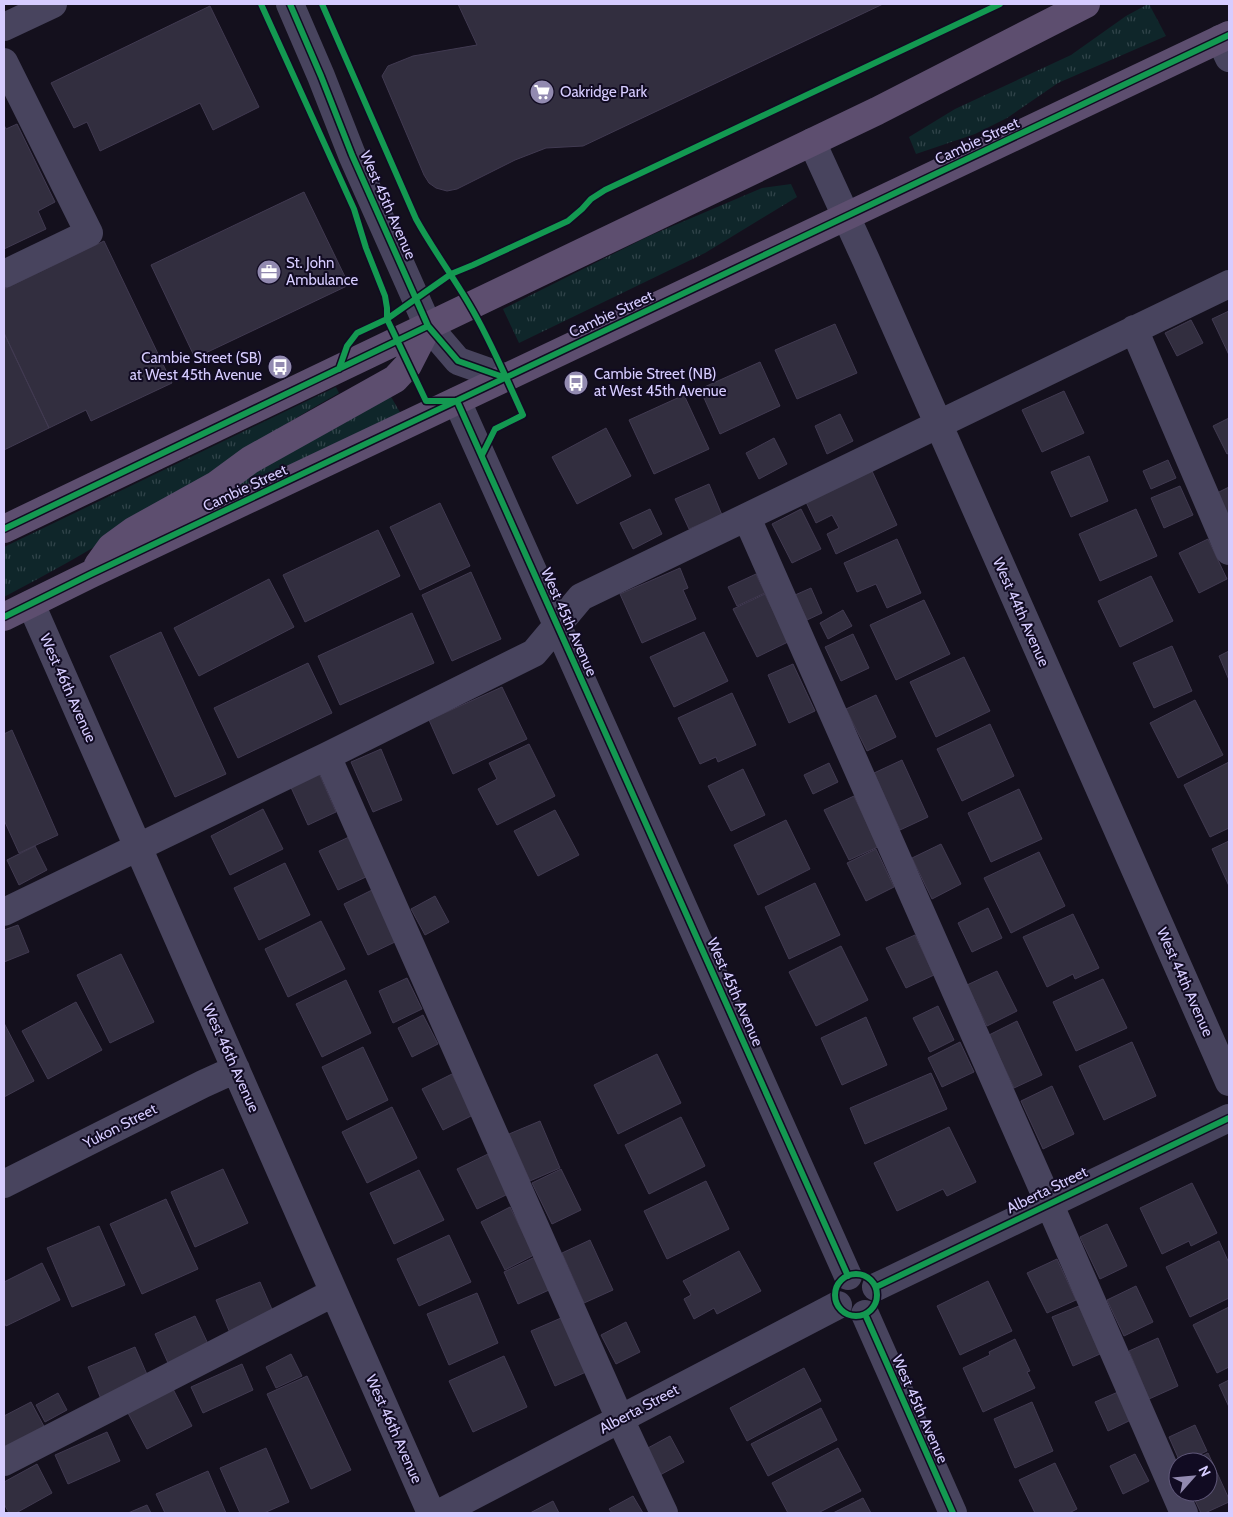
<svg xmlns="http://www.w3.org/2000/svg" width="1233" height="1517" viewBox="0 0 1233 1517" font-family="Cabin,sans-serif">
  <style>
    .grass { fill: url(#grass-tufts) }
    .building { fill: #322e3f; stroke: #413a51 }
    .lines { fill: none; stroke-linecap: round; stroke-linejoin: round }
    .minor { stroke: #48445e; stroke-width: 28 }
    .major { stroke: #5d4e6f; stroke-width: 28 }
    .cycleway-casing { stroke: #110b22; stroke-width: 9 }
    .cycleway { stroke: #139951; stroke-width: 6 }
    .labels { text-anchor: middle; stroke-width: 4; stroke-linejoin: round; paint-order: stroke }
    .poi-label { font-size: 15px; fill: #d6ccff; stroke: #110b22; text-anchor: start }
    .street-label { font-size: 15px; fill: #d6ccff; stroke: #110b22 }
  </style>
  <defs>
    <pattern id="grass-tufts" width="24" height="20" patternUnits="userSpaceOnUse" patternTransform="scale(1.25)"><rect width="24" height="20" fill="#0f262a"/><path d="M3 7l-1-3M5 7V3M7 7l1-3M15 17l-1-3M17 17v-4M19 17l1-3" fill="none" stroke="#31444a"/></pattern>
  </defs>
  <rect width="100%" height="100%" fill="#14101d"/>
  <path class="grass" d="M1148 4H1149L1166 36 1058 83 1007 118 975 134 916 154 909 137 955 109 1071 55 1126 16Z
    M791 184 797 197 705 253 519 343 503 309 649 236 762 188Z
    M336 387 339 393C266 434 197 482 126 527 87 553 45 575 4 597V547Z
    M390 395 401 414 276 473 243 486 240 485 239 480Z"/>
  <path class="building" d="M458 4H883L583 146 546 148 515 160 457 189 447 191 436 188 429 183 424 175 382 76 388 66 413 56 477 45Z
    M210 6 259 107 213 130 200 103 100 151 87 122 74 128 51 83Z
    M17 124 55 202 38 211 46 229 4 249V125L6 129Z
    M304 192 349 285 195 358 151 265Z
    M104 241 172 383 91 421 86 410 49 428 4 333V289Z
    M1229 311V355L1212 319Z
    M1191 320 1203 343 1177 356 1165 333Z
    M835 324 857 373 797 399 775 350Z
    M4 333 49 428 4 450Z
    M760 362 780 406 720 434 700 389Z
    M1064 391 1084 433 1042 452 1022 410Z
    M684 395 709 449 654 474 629 420Z
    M840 414 853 441 827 454 815 426Z
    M1229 418V453L1227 454 1213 426Z
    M606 428 631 476 577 504 552 457Z
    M774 438 787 464 759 479 746 453Z
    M1089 456 1108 501 1071 517 1051 472Z
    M1168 460 1176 478 1151 489 1143 471Z
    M872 471 897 525 836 554 827 534 839 528 832 515 816 523 806 502Z
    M709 484 722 515 689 529 675 499Z
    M1180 486 1193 515 1164 528 1151 498Z
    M1229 487V518L1217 493Z
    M440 503 470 566 420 590 390 527Z
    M650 509 662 534 633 549 620 523Z
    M801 509 821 549 792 563 772 524Z
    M1136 509 1157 556 1100 581 1079 534Z
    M378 530 400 576 305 622 283 575Z
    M897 539 921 593 887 608 876 584 857 592 844 563Z
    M1208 539 1227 579 1199 593 1179 553Z
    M680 568 688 588 683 590 696 619 642 643 620 594Z
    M471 572 501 639 452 661 422 595Z
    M756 574 765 593 737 606 728 587Z
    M1151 576 1173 621 1120 647 1098 601Z
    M269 579 294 627 199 676 174 628Z
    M811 588 822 613 807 620 795 595Z
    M765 594 788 642 757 657 733 609Z
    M924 600 950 654 896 680 870 625Z
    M843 610 852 626 828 639 820 623Z
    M412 613 434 663 340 705 318 656Z
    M161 632 226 774 175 797 110 656Z
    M704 632 728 681 674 707 650 657Z
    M853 634 869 668 841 681 825 647Z
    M1172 646 1192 691 1154 708 1133 663Z
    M1229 651V680L1219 656Z
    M964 657 990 711 936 737 910 682Z
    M308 663 332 713 238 758 214 708Z
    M793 664 815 711 789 723 768 675Z
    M502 687 527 739 453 774 429 720Z
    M732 693 756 745 718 762 716 757 700 764 678 718Z
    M876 695 896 737 867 751 846 709Z
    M1195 700 1223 755 1178 778 1150 723Z
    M990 724 1014 776 962 801 937 749Z
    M12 730 58 835 19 853 4 820V734Z
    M529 744 555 796 497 825 478 789 497 779 489 763Z
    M381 749 402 800 373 812 351 762Z
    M902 760 928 817 900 830 874 773Z
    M1229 762V828L1210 837 1184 785Z
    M829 763 838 782 813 794 804 775Z
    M743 769 765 815 731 831 708 786Z
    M318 771 336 812 308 825 289 783Z
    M1019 789 1042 839 991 862 968 813Z
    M854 796 878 847 849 860 824 810Z
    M263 809 283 849 230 875 211 836Z
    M555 810 579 855 538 876 514 831Z
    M786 820 810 869 758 895 734 845Z
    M349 837 368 876 338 890 319 851Z
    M1229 841V886L1212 849Z
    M941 844 961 884 932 899 912 858Z
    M35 846 47 870 19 885 7 860Z
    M876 849 894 887 866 901 847 863Z
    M1039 852 1065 906 1011 933 984 878Z
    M285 863 310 915 259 940 234 888Z
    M815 883 840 935 789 959 765 907Z
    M372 890 397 941 368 955 344 904Z
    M435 896 449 922 425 935 411 909Z
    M988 908 1002 938 972 952 958 923Z
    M1073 914 1099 968 1075 979 1073 974 1047 987 1023 937Z
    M321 921 345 969 288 997 265 949Z
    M18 925 29 952 4 962V930Z
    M915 935 934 975 906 988 886 948Z
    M841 946 868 1000 816 1026 789 972Z
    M121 954 154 1022 110 1043 77 975Z
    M997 971 1017 1011 987 1026 967 985Z
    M407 978 422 1009 393 1023 379 991Z
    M1103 979 1127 1028 1076 1051 1053 1002Z
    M346 980 371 1033 322 1057 296 1004Z
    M76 1002 102 1050 48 1079 22 1031Z
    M938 1006 954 1040 930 1052 913 1018Z
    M423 1015 438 1044 412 1057 398 1028Z
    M866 1017 887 1065 842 1085 821 1038Z
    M1017 1021 1042 1075 1014 1088 989 1035Z
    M4 1023 34 1081 4 1097Z
    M960 1042 974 1072 942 1087 928 1058Z
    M1132 1042 1156 1096 1104 1120 1079 1066Z
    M363 1047 388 1100 347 1120 322 1067Z
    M657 1054 681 1103 618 1134 594 1085Z
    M931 1073 947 1109 865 1144 850 1108Z
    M452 1074 473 1115 443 1130 422 1089Z
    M1052 1086 1074 1134 1043 1149 1021 1101Z
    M392 1107 417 1158 367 1183 342 1132Z
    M681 1117 705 1166 649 1194 625 1145Z
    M540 1121 560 1168 530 1181 509 1134Z
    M949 1127 976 1182 947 1196 943 1189 897 1211 874 1163Z
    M488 1154 508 1194 477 1209 457 1169Z
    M223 1169 248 1223 195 1247 171 1192Z
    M561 1169 581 1210 552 1224 532 1183Z
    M419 1170 444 1220 394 1244 370 1193Z
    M706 1181 729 1229 667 1259 644 1211Z
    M1192 1183 1217 1233 1191 1246 1189 1241 1162 1254 1140 1208Z
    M166 1199 198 1269 142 1294 110 1224Z
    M510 1207 534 1255 505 1270 481 1222Z
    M1107 1224 1127 1266 1100 1279 1080 1237Z
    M99 1226 125 1285 72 1307 47 1248Z
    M449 1235 471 1282 419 1306 397 1259Z
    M590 1240 613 1290 584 1303 562 1253Z
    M1219 1241 1229 1263V1298L1190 1317 1166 1267Z
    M739 1251 761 1291 717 1314 714 1308 694 1319 684 1299 691 1295 683 1281Z
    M535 1257 549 1290 518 1304 504 1272Z
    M1057 1259 1076 1300 1047 1313 1027 1273Z
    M42 1263 60 1300 6 1326 4 1322V1282Z
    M988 1281 1012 1331 960 1355 937 1306Z
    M260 1282 274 1314 230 1333 216 1300Z
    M1136 1286 1153 1322 1124 1336 1107 1300Z
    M477 1293 498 1343 449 1365 427 1314Z
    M1079 1306 1100 1354 1073 1366 1052 1317Z
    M1229 1307V1367L1217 1373 1193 1325Z
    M195 1316 208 1344 168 1363 155 1334Z
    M561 1318 586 1372 555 1386 531 1331Z
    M626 1322 640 1352 616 1364 601 1335Z
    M1158 1338 1178 1386 1149 1399 1129 1351Z
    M1015 1339 1030 1371 1027 1372 1035 1388 983 1412 963 1368 990 1355 989 1352Z
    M135 1347 149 1379 101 1399 88 1367Z
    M291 1354 302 1376 276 1388 266 1367Z
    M504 1356 527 1407 473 1432 449 1381Z
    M242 1364 253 1390 203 1413 191 1387Z
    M804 1368 821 1401 747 1441 730 1408Z
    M307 1376 351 1470 311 1489 267 1394Z
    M1229 1380V1407L1219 1385Z
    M173 1389 192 1426 147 1449 128 1413Z
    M1118 1392 1131 1420 1108 1431 1095 1402Z
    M58 1393 67 1410 45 1422 36 1405Z
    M31 1402 46 1430 4 1451V1416Z
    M1032 1402 1053 1451 1015 1468 994 1419Z
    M821 1408 837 1440 768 1476 751 1444Z
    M1195 1425 1207 1451 1184 1462H1180L1169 1437Z
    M107 1432 120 1461 68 1484 55 1455Z
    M670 1436 684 1462 660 1475 646 1449Z
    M266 1448 289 1502 264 1513H240L220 1468Z
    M838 1448 861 1491 818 1513H788L772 1483Z
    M1208 1453 1229 1499V1502L1205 1513H1201L1191 1492H1208V1462H1189Z
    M1135 1454 1149 1481 1123 1494 1110 1466Z
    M1055 1463 1077 1509 1069 1513H1035L1019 1480Z
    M37 1464 52 1493 16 1513H9L4 1504V1482Z
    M208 1471 226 1513H165L156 1494Z
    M633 1496 643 1513H612L609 1509Z
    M863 1498 871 1513H833Z
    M553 1501 559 1513H530Z
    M147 1505 151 1513H128Z"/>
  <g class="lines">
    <path class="minor" d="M290 4 321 76 352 155 428 326 458 361 506 378
      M4 27 53 4
      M1220 39 1229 58
      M4 62 89 233 4 274
      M812 142 866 260 1229 1082
      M1134 329 1229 551
      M457 401 848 1276
      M747 518 1049 1203 1184 1513
      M31 604 431 1513
      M327 756 620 1419 664 1513
      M4 912 327 756 534 653 581 597 1229 284
      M4 1184 203 1084 236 1069
      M876 1287 1229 1118
      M865 1314 953 1513
      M4 1462 333 1293
      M440 1513 838 1305"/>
    <path class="major" d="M4 529 877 111 1086 4
      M98 565 111 547 133 531 216 485 250 460 395 379 408 365 428 326
      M4 617 91 574 1229 35"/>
    <defs>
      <path id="cycleway" d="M261 4 354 209 366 248 385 296 387 308V319L426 401H455
        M290 4 321 76 352 155 428 326 458 361 506 378
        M322 4 416 219C432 248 452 275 469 304 490 339 506 378 523 415L495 429 482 455
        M339 369 347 346 357 333 387 319 451 274 473 265 568 221 582 209 591 199 605 190 1000 4
        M457 401 848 1276
        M4 529 428 326
        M4 617 91 574 1229 35
        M835 1295a21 21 0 1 1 42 0a21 21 0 1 1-42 0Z
        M876 1287 1229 1118
        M865 1314 953 1513"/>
    </defs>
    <use href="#cycleway" class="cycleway-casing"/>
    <use href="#cycleway" class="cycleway"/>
  </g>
  <defs>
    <symbol id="supermarket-disc" viewBox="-11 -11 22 22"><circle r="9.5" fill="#928ab0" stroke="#110b22"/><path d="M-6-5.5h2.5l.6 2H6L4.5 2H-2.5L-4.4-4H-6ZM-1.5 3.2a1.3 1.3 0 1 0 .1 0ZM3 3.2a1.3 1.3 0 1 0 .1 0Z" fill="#fff"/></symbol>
    <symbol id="office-disc" viewBox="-11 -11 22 22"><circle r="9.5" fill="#928ab0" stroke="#110b22"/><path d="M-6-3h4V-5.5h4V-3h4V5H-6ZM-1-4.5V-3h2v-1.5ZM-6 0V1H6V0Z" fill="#fff"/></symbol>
    <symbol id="bus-disc" viewBox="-11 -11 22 22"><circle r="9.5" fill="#928ab0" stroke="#110b22"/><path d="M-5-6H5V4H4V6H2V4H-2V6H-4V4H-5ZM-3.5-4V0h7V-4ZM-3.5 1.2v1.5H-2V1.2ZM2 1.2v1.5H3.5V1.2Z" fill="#fff"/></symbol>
  </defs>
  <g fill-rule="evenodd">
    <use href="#supermarket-disc" x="528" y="78" width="28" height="28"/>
    <use href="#office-disc" x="255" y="258" width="28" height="28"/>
    <use href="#bus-disc" x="266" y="353" width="28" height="28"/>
    <use href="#bus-disc" x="562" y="369" width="28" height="28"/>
  </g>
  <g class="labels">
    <g class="poi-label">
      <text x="560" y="97">Oakridge Park</text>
      <text x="286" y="268">St. John<tspan x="286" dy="17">Ambulance</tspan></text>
      <text x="262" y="363" text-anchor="end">Cambie Street (SB)<tspan x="262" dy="17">at West 45th Avenue</tspan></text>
      <text x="594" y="379">Cambie Street (NB)<tspan x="594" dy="17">at West 45th Avenue</tspan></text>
    </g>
    <g class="street-label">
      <text transform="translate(977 141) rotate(-25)" y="5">Cambie Street</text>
      <text transform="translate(388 205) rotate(66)" y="5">West 45th Avenue</text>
      <text transform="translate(611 314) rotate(-25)" y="5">Cambie Street</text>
      <text transform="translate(245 488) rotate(-25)" y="5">Cambie Street</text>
      <text transform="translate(1021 612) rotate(66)" y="5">West 44th Avenue</text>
      <text transform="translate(569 622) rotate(66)" y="5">West 45th Avenue</text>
      <text transform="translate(68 688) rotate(66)" y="5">West 46th Avenue</text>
      <text transform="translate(1185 982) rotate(66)" y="5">West 44th Avenue</text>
      <text transform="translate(735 992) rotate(66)" y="5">West 45th Avenue</text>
      <text transform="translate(231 1058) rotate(66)" y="5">West 46th Avenue</text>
      <text transform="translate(120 1126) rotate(-27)" y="5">Yukon Street</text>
      <text transform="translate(1047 1190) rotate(-26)" y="5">Alberta Street</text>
      <text transform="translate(639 1409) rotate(-28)" y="5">Alberta Street</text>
      <text transform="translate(920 1409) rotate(66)" y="5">West 45th Avenue</text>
      <text transform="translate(394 1429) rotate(66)" y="5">West 46th Avenue</text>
    </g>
  </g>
  <rect width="1233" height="1517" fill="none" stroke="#d6ccff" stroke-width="10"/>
  <g transform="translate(1193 1477) rotate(63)"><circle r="24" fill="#110b22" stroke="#60587a"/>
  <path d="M0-4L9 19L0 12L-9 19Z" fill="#928ab0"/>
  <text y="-8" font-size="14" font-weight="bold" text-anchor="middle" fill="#d6ccff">N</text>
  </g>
</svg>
